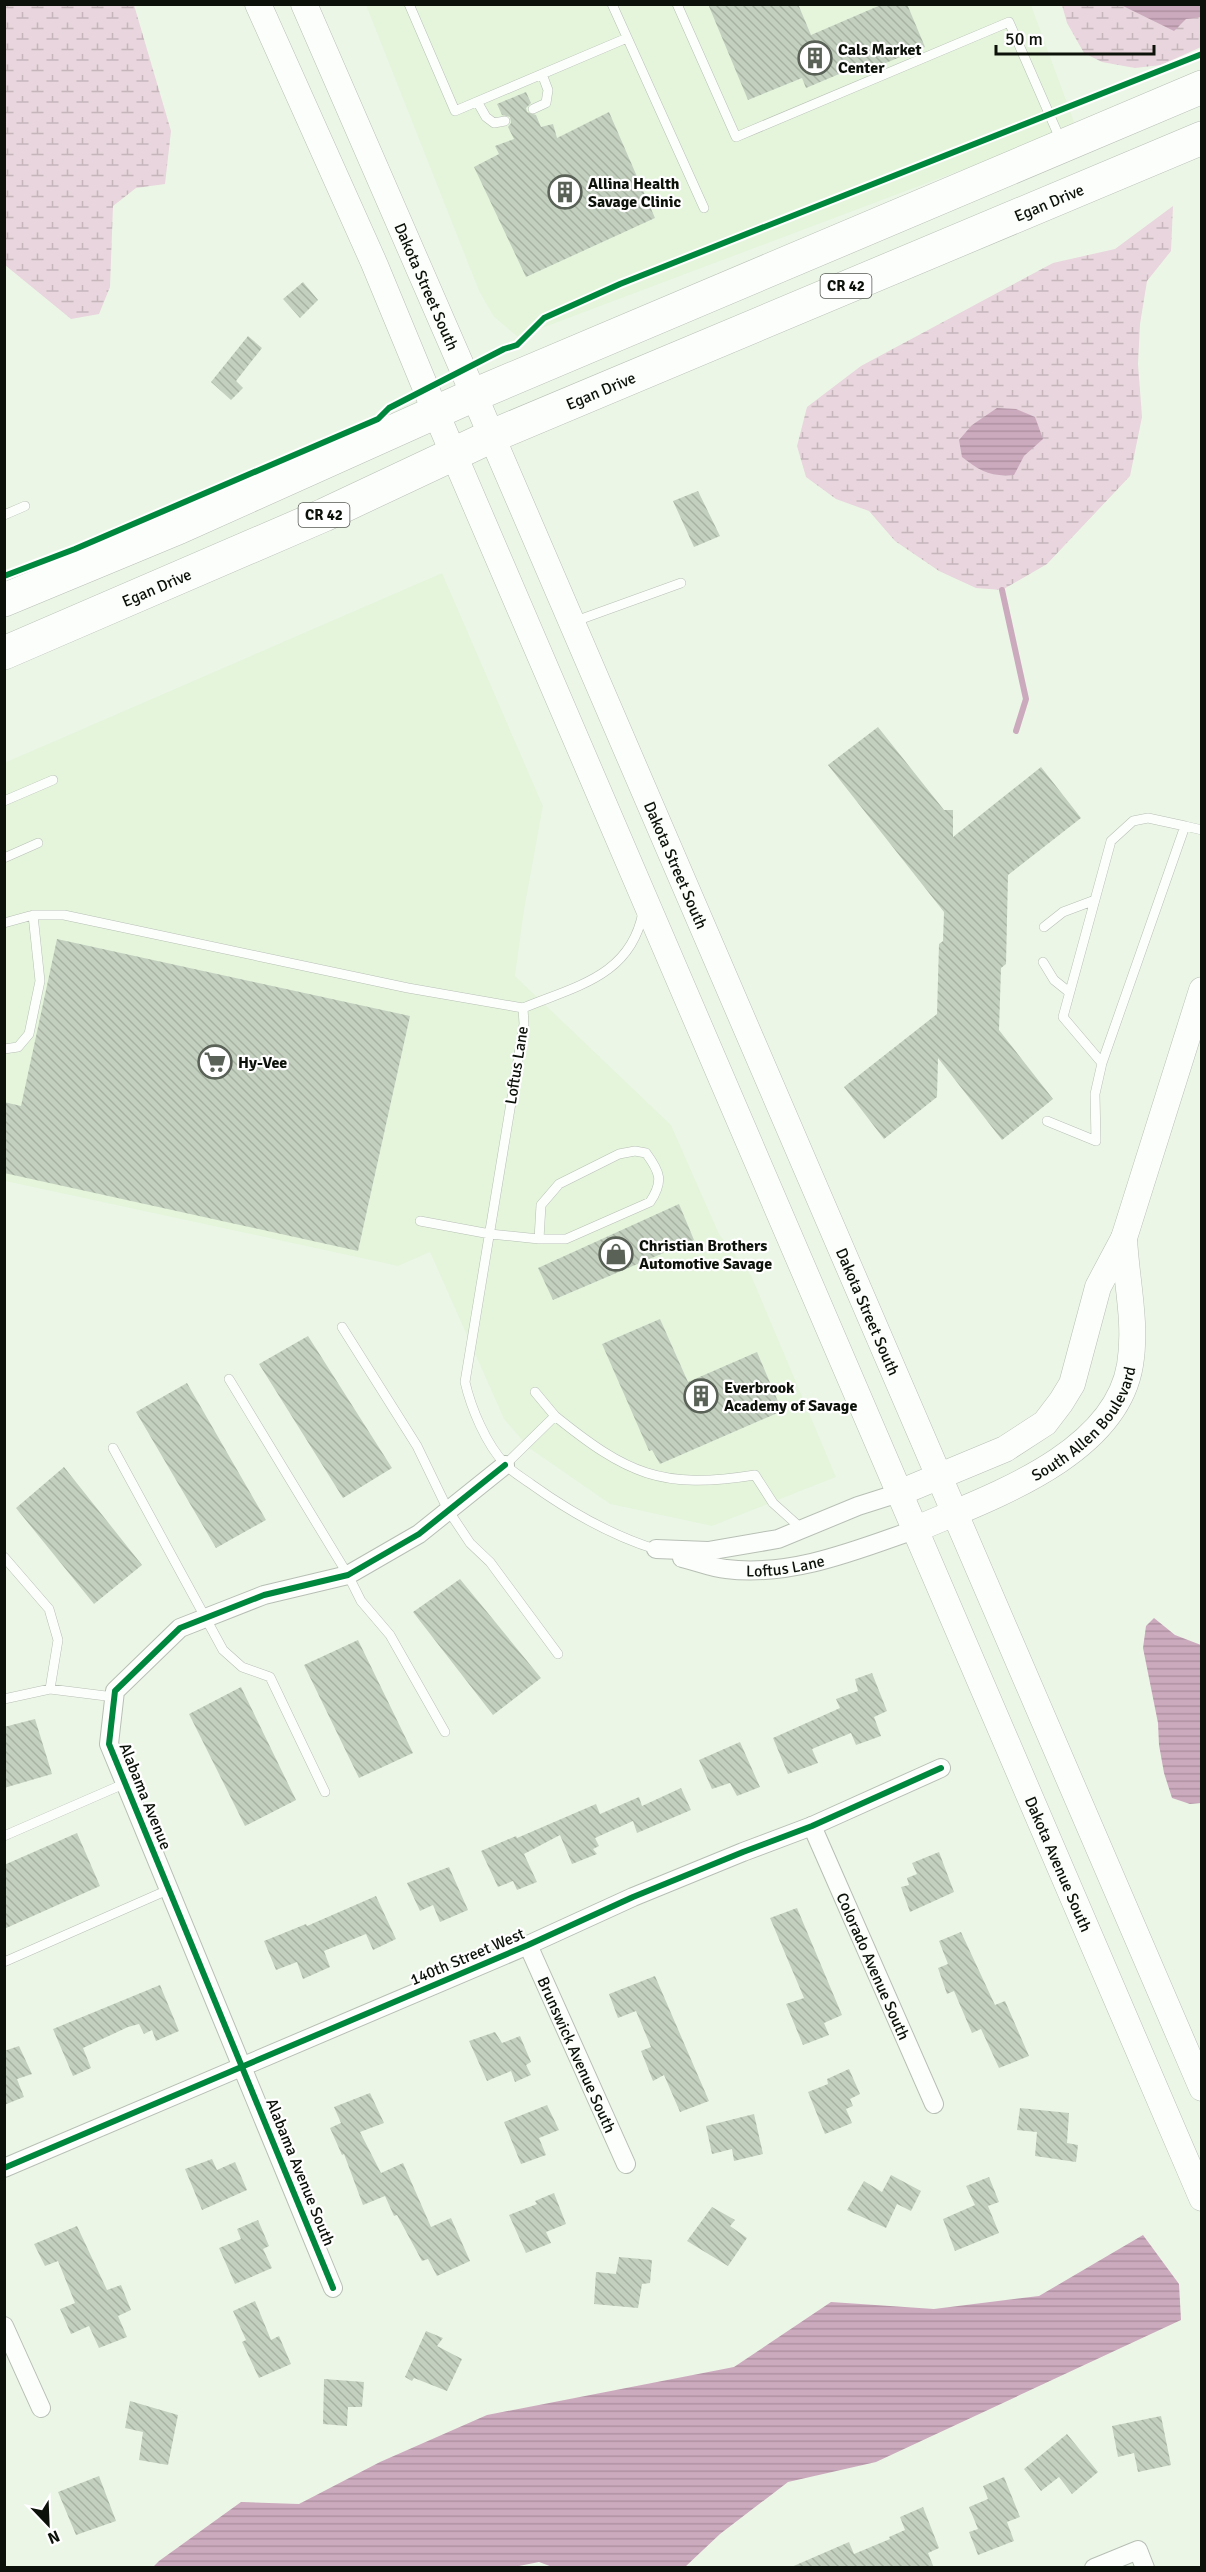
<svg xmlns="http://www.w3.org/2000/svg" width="1206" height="2572" viewBox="0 0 1206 2572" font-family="Signika,sans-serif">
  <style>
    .built { fill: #e4f5dc }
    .wetland { fill: url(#wetland-marsh); fill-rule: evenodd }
    .water { fill: url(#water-rules) }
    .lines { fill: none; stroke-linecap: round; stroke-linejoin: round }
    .stream { stroke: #ccaabe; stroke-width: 6 }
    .building { fill: url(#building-back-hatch) }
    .lane-casing { stroke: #b7bfb4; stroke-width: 10 }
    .street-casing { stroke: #b7bfb4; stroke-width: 20 }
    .secondary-casing { stroke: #b7bfb4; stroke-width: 27 }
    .highway-casing { stroke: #b7bfb4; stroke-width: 34 }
    .lane { stroke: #fcfefb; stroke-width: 9 }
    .street { stroke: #fcfefb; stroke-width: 18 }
    .secondary { stroke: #fcfefb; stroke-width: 26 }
    .highway { stroke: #fcfefb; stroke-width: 33 }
    .cycleway-casing { stroke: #fff; stroke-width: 10 }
    .cycleway { stroke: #00873e; stroke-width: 6 }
    .labels { text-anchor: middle; stroke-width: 4.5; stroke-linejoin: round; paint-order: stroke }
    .shield { fill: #fff; stroke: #555953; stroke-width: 1.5 }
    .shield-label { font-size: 15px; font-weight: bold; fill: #0c1209 }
    .poi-label { font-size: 16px; font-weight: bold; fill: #0c1209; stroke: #fff; text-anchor: start }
    .street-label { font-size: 16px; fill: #0c1209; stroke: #fff }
  </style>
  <defs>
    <pattern id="wetland-marsh" width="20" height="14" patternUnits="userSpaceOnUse" patternTransform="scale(1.5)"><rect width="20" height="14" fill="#e8d5dd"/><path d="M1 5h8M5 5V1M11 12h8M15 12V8" fill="none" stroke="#c6b6bc"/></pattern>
    <pattern id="water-rules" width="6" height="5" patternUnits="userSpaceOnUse" patternTransform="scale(1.5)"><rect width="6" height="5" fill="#ccaabe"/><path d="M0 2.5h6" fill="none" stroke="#ae91a2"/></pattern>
    <pattern id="building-back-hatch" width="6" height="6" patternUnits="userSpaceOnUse" patternTransform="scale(1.5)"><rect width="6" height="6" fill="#c4d0bf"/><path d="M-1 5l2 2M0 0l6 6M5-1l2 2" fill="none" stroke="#a7b2a3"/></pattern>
  </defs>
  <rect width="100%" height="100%" fill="#ecf6e7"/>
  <path class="built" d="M366 5H1031L1076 127 518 337 494 317 479 291Z
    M442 573 543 806 524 910 515 976 671 1125 719 1234 751 1275 836 1477 712 1526 610 1504 529 1448 504 1419 430 1252 398 1266 5 1181 4 763Z"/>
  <path class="wetland" d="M5 4 134 5 171 131 165 184 136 188 113 206 110 287 99 314 71 319 5 265Z
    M1062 5H1201V47L1161 65 1135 68 1102 62 1084 53 1067 23Z
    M1173 206 1171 251 1147 281 1140 324 1138 364 1142 417 1130 476 1047 564 1002 590 976 588 939 571 895 541 869 511 836 499 806 477 797 446 807 407 861 366 1053 263 1115 249ZM984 418 1042 439 1024 456 972 425Z"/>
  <path class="water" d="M1121 5H1201V17L1186 19 1174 31Z
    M997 408 1016 409 1035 417 1043 439 1024 456 1014 475C990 477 980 471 962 457L959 440 972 425Z
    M1154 1618 1175 1635 1201 1645V1803L1190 1804 1172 1798 1164 1773 1159 1745 1158 1723 1143 1648 1146 1626Z
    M1143 2235 1179 2284 1181 2320 876 2462 788 2482 720 2534 685 2567 555 2568 539 2562 509 2568 153 2567 159 2561 241 2502 299 2504 380 2462 487 2415 734 2367 831 2302 934 2309 1039 2296Z"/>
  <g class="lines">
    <path class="stream" d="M1002 590 1026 699 1016 731"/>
  </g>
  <path class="building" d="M708 4H798L811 35 883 4H907L925 47 866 71 863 64 806 88 802 78 748 100Z
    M526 92 531 103 526 108 527 112 536 115 541 127 553 124 557 138 609 112 655 218 526 277 474 167 499 154 495 146 514 139 508 127 511 123 510 117 502 115 497 104Z
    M303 282 318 300 300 318 283 299Z
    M248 336 262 348 236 381 243 388 231 400 211 382Z
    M698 491 720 536 694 547 673 501Z
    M878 727 944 810H953V837L1041 767 1081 818 1008 875 1006 964 1001 968 999 1030 1053 1099 1002 1140 938 1058 937 1097 884 1139 844 1087 937 1014 939 944 943 941 944 912 828 765Z
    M57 939 410 1016 358 1251 4 1173V1102L21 1106Z
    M679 1204 694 1240 553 1300 538 1268Z
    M660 1319 688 1382 757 1352 782 1411 660 1464 652 1450 649 1451 602 1344Z
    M308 1336 392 1468 343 1498 259 1364Z
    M187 1383 266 1520 216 1548 136 1412Z
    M64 1467 142 1565 94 1604 16 1508Z
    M460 1579 541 1678 493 1715 413 1612Z
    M358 1640 413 1753 359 1778 304 1665Z
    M872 1673 887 1711 874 1717 881 1736 856 1745 851 1733 812 1749 818 1763 788 1774 773 1738 840 1708 836 1699 858 1691 855 1679Z
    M241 1687 296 1800 245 1826 189 1714Z
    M35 1719 52 1774 4 1788V1727Z
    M740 1742 760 1787 737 1796 730 1783 712 1789 699 1760Z
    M681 1788 691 1810 637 1833 633 1821 595 1838 599 1846 593 1849 597 1854 572 1864 560 1835 524 1854 537 1882 517 1890 513 1881 498 1887 481 1851 516 1836 517 1838 596 1804 600 1814 639 1797 642 1806Z
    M77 1833 100 1886 4 1929V1865Z
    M939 1852 954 1892 910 1912 901 1887 909 1885 907 1878 917 1874 912 1863Z
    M449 1867 468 1910 440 1922 433 1905 420 1911 407 1883Z
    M376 1896 396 1939 373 1950 366 1934 324 1951 330 1967 303 1979 297 1962 276 1970 264 1941 306 1924 307 1926Z
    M797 1908 842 2015 824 2023 829 2035 803 2045 786 2004 804 1998 770 1918Z
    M961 1932 995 2005 1005 2001 1029 2056 999 2068 981 2029 972 2033 954 1991 947 1994 938 1968 948 1964 939 1941Z
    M655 1976 709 2101 680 2112 664 2075 653 2081 641 2051 651 2047 636 2011 618 2018 609 1994Z
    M160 1985 179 2031 156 2041 152 2030 144 2034 139 2024 128 2027 83 2048 91 2068 73 2076 53 2029Z
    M495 2032 502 2043 520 2036 531 2062 526 2065 531 2075 515 2082 511 2071 487 2081 469 2041Z
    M19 2046 32 2074 17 2079 24 2097 4 2105V2051Z
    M849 2069 860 2094 850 2099 853 2106 846 2109 852 2123 825 2134 808 2092 828 2084 827 2079Z
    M370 2093 384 2123 360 2132 381 2173 403 2163 431 2227 451 2218 470 2261 437 2276 428 2259 422 2261 397 2215 394 2216 385 2196 363 2205 344 2154 342 2155 330 2128 341 2123 334 2107Z
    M547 2105 559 2130 539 2138 546 2155 521 2164 504 2122Z
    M1020 2108 1069 2113 1067 2143 1078 2145 1076 2162 1035 2156 1037 2132 1017 2130Z
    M754 2114 763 2154 734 2161 732 2149 712 2154 706 2126Z
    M212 2159 217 2170 235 2162 247 2190 202 2210 185 2169Z
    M891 2175 921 2191 911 2211 897 2204 886 2228 847 2210 864 2181 882 2192Z
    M989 2177 999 2202 988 2206 999 2233 955 2251 943 2219 975 2205 966 2186Z
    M554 2193 566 2224 546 2232 551 2243 526 2253 509 2215 537 2204 535 2201Z
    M712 2207 735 2220 730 2226 747 2238 728 2266 687 2241Z
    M258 2220 269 2246 263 2249 272 2268 235 2284 219 2248 241 2239 237 2229Z
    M77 2226 107 2290 121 2285 131 2310 118 2316 127 2337 99 2348 89 2326 71 2334 60 2309 75 2303 58 2261 45 2266 34 2244Z
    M619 2257 652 2260 650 2283 642 2284 638 2308 594 2304 596 2272 616 2274Z
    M255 2301 271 2340 279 2336 291 2364 259 2378 242 2342 246 2340 233 2311Z
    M426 2331 443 2338 437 2346 462 2359 447 2391 414 2378 412 2381 405 2377Z
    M324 2379 364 2382 362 2407H348L347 2426 323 2424Z
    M130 2401 178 2415 168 2465 139 2460 143 2432 125 2428Z
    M1161 2416 1171 2465 1138 2472 1134 2453 1118 2457 1112 2426Z
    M1067 2434 1098 2472 1072 2494 1059 2477 1041 2491 1024 2469Z
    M99 2476 116 2521 76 2535 58 2492Z
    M1004 2477 1020 2517 1007 2522 1014 2541 978 2555 969 2532 978 2529 969 2507 988 2499 983 2486Z
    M923 2507 939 2548 928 2553 934 2568H789L849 2542 854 2554 890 2539 889 2537 905 2530 900 2517Z"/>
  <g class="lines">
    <defs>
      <path id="lane" d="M409 4 455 111 627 38
        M612 4 704 208
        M677 4 736 137 1009 22 1061 141
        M478 103 486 117 494 123 505 121
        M533 109 546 103 548 90 542 74
        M4 515 25 506
        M573 622 681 583
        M4 801 53 780
        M4 858 38 843
        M4 923 33 915H64L408 988 523 1008 524 1024 465 1382C471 1408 486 1444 505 1464 512 1472 523 1478 531 1484 570 1512 612 1536 658 1550
        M1044 927 1063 912 1095 900
        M1043 962 1054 980 1069 992
        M523 1008C576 986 631 976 643 912
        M4 1049 18 1047 29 1034 40 981 33 915
        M1102 1063 1063 1017 1111 841 1133 821 1148 818 1185 826
        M1047 1121 1096 1141 1095 1094 1102 1063 1185 826 1202 830
        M420 1221 490 1234 539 1239H566L650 1202C664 1181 660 1172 646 1153L635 1151 619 1154 559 1184 541 1205 539 1239
        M342 1327 417 1446 448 1510 470 1543 490 1562 558 1654
        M229 1379 348 1575 361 1601 390 1635 445 1732
        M555 1416C627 1474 661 1490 755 1475L773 1503 802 1529
        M113 1448 223 1650 242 1667 270 1677 325 1792
        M505 1465 555 1416 535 1392
        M4 1557 49 1609 58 1640 50 1689
        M4 1699 50 1689 114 1697
        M4 1836 126 1783
        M4 1962 170 1889"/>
      <g id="street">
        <path d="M656 1549 708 1551 778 1539 858 1506 899 1493"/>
        <path id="s1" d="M682 1558C696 1561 712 1568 726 1569 791 1577 854 1551 914 1530"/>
        <path id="s2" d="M812 1826 934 2104"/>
        <path id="s3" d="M528 1945 626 2164"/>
        <path d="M4 2168 528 1945 633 1897 743 1852 812 1826 941 1768"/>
        <path d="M333 2288 109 1744 115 1691 180 1628 264 1595 348 1575 419 1534 505 1465"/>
        <path d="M4 2326 41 2408"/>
        <path d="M1094 2568 1138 2550 1145 2568"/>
      </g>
      <g id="secondary">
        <path id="s4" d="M258 4 374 263 436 413 1202 2198"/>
        <path id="s5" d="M304 4 474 395 1202 2088"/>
        <path d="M899 1493 1005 1449 1045 1423 1061 1402 1072 1384 1098 1287 1124 1238 1202 990"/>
        <path id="s6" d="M914 1530C988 1498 1115 1456 1130 1365 1137 1323 1126 1280 1124 1238"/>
      </g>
      <g id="highway">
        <path d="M4 600 180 527 474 395 1202 87"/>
        <path id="s7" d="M4 653 324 515 492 436 1202 138"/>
      </g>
    </defs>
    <use href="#lane" class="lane-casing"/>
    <use href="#street" class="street-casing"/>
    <use href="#secondary" class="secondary-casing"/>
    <use href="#highway" class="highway-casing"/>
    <use href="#lane" class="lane"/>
    <use href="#street" class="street"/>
    <use href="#secondary" class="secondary"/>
    <use href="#highway" class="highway"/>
    <defs>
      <path id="cycleway" d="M4 576 75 549 378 419 389 408 504 349 517 345 544 318 620 284 1202 54
        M4 2168 528 1945 633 1897 743 1852 812 1826 941 1768
        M333 2288 109 1744 115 1691 180 1628 264 1595 348 1575 419 1534 505 1465"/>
    </defs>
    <use href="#cycleway" class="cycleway-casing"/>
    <use href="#cycleway" class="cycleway"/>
  </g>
  <defs>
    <symbol id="building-ring" viewBox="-11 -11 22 22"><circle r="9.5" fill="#fff" stroke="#5a6257" stroke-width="1.5"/><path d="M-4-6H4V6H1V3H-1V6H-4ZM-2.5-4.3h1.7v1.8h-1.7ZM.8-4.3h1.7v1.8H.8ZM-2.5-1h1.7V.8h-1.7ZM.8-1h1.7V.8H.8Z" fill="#5a6257"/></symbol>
    <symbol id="supermarket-ring" viewBox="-11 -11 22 22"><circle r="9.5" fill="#fff" stroke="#5a6257" stroke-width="1.5"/><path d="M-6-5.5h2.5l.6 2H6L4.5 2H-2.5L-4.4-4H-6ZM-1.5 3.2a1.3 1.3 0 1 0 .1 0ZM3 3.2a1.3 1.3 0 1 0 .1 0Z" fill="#5a6257"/></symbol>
    <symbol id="shop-ring" viewBox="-11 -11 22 22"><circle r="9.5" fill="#fff" stroke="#5a6257" stroke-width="1.5"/><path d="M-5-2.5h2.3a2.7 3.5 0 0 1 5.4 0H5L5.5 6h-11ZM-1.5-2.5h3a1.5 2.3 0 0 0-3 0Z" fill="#5a6257"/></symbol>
  </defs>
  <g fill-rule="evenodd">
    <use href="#building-ring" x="796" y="39" width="38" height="38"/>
    <use href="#building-ring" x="546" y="173" width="38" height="38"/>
    <use href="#supermarket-ring" x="196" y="1043" width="38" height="38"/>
    <use href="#shop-ring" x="597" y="1235" width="38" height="38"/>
    <use href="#building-ring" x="682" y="1377" width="38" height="38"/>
  </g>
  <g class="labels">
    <g class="shield">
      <rect x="820.5" y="274" width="51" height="24" rx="4.5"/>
      <rect x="298.5" y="503" width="51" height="24" rx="4.5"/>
    </g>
    <g class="shield-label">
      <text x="846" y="291">CR 42</text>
      <text x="324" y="520">CR 42</text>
    </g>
    <g class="poi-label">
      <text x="838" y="55">Cals Market<tspan x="838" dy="18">Center</tspan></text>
      <text x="588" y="189">Allina Health<tspan x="588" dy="18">Savage Clinic</tspan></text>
      <text x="238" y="1068">Hy-Vee</text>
      <text x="639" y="1251">Christian Brothers<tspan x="639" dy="18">Automotive Savage</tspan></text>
      <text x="724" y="1393">Everbrook<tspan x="724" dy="18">Academy of Savage</tspan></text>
    </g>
    <g class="street-label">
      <text dy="6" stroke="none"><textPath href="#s7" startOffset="1138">Egan Drive</textPath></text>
      <text dy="6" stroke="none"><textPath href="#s5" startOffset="308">Dakota Street South</textPath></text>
      <text dy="6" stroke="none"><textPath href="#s7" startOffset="652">Egan Drive</textPath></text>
      <text dy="6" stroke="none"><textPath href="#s7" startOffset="166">Egan Drive</textPath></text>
      <text dy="6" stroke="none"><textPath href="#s5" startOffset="938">Dakota Street South</textPath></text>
      <text transform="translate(516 1065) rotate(-81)" y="6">Loftus Lane</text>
      <text dy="6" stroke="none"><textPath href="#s5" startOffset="1424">Dakota Street South</textPath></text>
      <text dy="6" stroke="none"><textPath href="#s6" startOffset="206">South Allen Boulevard</textPath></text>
      <text dy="6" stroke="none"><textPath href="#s1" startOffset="105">Loftus Lane</textPath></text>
      <text transform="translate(146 1796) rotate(68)" y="6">Alabama Avenue</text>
      <text dy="6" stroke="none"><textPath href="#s4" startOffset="2025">Dakota Avenue South</textPath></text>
      <text transform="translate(467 1956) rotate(-23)" y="6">140th Street West</text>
      <text dy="6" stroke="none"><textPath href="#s2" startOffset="153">Colorado Avenue South</textPath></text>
      <text dy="6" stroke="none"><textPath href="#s3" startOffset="120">Brunswick Avenue South</textPath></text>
      <text transform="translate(301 2172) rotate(68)" y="6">Alabama Avenue South</text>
    </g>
  </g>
  <rect width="1206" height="2572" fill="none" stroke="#0c1209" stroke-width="12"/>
  <g transform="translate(48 2524) rotate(157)" stroke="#ffffff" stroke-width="4.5" paint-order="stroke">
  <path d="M0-4.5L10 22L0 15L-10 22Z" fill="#0c1209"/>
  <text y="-9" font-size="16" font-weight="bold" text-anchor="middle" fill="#0c1209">N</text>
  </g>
  <path d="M996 45v9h158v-9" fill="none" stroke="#0c1209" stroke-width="3"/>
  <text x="1005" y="45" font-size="18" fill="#0c1209" stroke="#ffffff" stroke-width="4.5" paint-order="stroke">50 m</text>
</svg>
